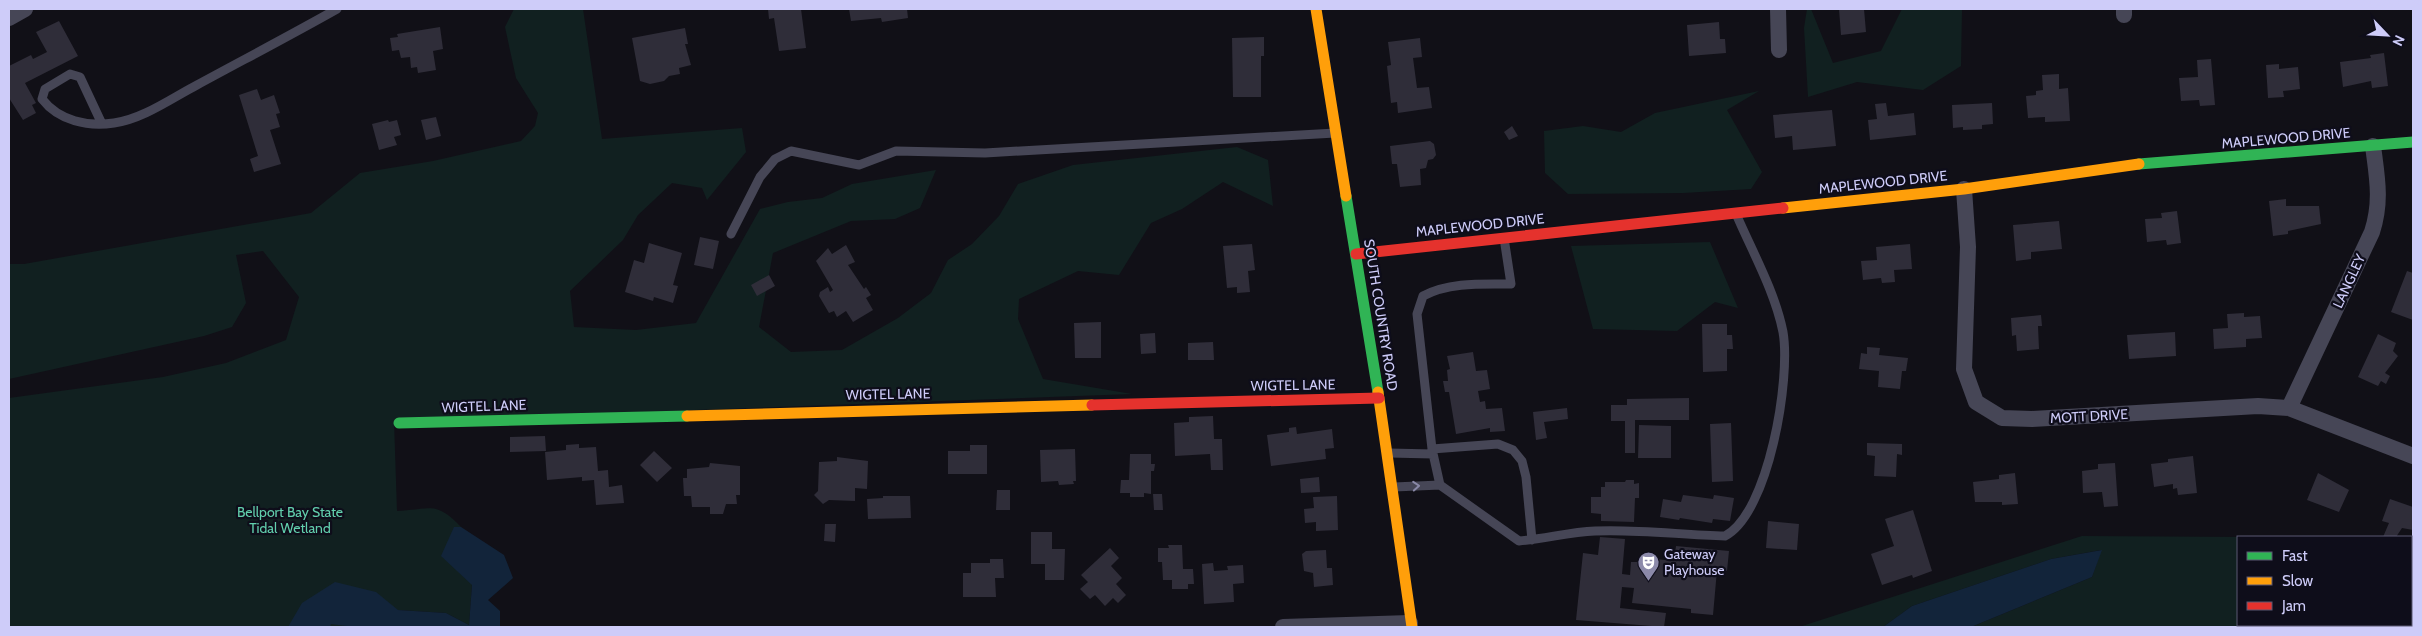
<svg xmlns="http://www.w3.org/2000/svg" width="2422" height="636" viewBox="0 0 2422 636" font-family="Cabin,sans-serif">
  <style>
    .green { fill: #112020 }
    .water { fill: #12243a }
    .building { fill: #2f2d39 }
    .lines { fill: none; stroke-linecap: round; stroke-linejoin: round }
    .lane { stroke: #464656; stroke-width: 9 }
    .street { stroke: #464656; stroke-width: 16 }
    .fast { stroke: #30b455; stroke-width: 11 }
    .slow { stroke: #ff9f0a; stroke-width: 11 }
    .jam { stroke: #e5322d; stroke-width: 11 }
    .oneway { stroke: #8a89a8 }
    .labels { text-anchor: middle; stroke-width: 4.5; stroke-linejoin: round; paint-order: stroke }
    .street-label { font-size: 14px; fill: #ceccf9; stroke: #0e0d1a }
    .park-label { font-size: 14px; fill: #62cfad; stroke: #0e0d1a }
    .poi-label { font-size: 14px; fill: #ceccf9; stroke: #0e0d1a; text-anchor: start }
  </style>
  <rect width="100%" height="100%" fill="#111017"/>
  <path class="green" d="M514 9H583L602 139 742 128 746 152 707 200 702 188 672 183 638 215 623 240 570 291 574 327 636 330 696 323 760 209 788 202 822 198 852 184 936 170 920 208 895 219 851 221 773 253 759 327 791 352 842 350 898 318 931 293 948 260 972 244 999 216 1018 184 1073 165 1237 147 1268 160 1273 206 1223 182 1182 209 1151 223 1119 275 1078 271 1019 299 1018 319 1043 379 1132 394 394 421 397 511C430 510 435 500 461 527H454L472 585 469 625 446 613 398 610 391 619 436 627H9V398L163 377 226 363 286 340 299 297 263 251 236 255 246 303 232 327 204 336 9 379V264H24L311 213 360 173 433 161 521 141 535 126 538 113 516 78 505 27Z
    M1807 9H1811L1833 63 1881 51 1902 9H1962L1961 66 1923 90 1857 82 1808 97 1804 28Z
    M1759 91 1727 110 1762 172 1751 189 1683 193 1568 194 1545 173 1544 131 1583 126 1621 132 1655 113Z
    M1710 242 1738 308 1715 302 1677 331 1593 329 1571 246Z
    M2082 536 2244 537H2238V625H2411V606L2413 607V627H1971L2092 577 2101 550 2051 559 1912 606 1883 627H1799Z"/>
  <path class="water" d="M454 527H461L504 555 513 578 488 600 500 611V627H354L331 624 330 627H288L302 603 335 582 376 592 398 610 446 613 469 625 472 585 441 556Z
    M2102 550 2092 577 1971 627H1883L1912 606 2051 559Z"/>
  <path class="building" d="M768 9H801L806 48 779 51 774 18 769 19Z
    M849 9H907L908 18 882 22 881 18 851 21Z
    M1839 9H1864L1866 32 1841 35Z
    M59 21 78 56 25 83 36 103 32 105 36 113 23 120 9 98V66L31 55 33 59 47 52 36 32Z
    M1719 22 1720 39H1725L1726 53 1689 56 1687 25Z
    M440 27 443 49 433 51 436 70 418 73 417 67 411 68 410 57 401 58 399 50 392 51 390 38 398 37 397 34Z
    M685 28 688 44H685L691 65 679 68 680 74 669 76 664 81 650 84 640 81 632 38Z
    M1264 37V56H1261V97H1233L1232 38Z
    M1420 38 1422 57 1413 58 1417 88 1429 87 1432 108 1398 113 1397 102 1391 103 1387 66 1391 65 1388 42Z
    M2384 53 2388 86 2372 88 2371 81 2343 87 2340 62 2371 58 2370 55Z
    M2211 59 2215 105 2200 106 2199 100 2181 101 2179 78 2198 77 2197 60Z
    M2279 64V69L2298 67 2300 89 2283 91 2284 97 2268 98 2266 65Z
    M2059 74V89L2068 88 2070 121 2045 122V117L2028 118 2026 96 2036 95V91L2043 90 2042 75Z
    M257 89 261 100 274 95 280 113 276 114 280 127 270 130 281 164 254 172 250 159 258 156 239 95Z
    M1886 103 1888 116 1914 113 1916 135 1870 140 1868 120 1877 119 1875 104Z
    M1992 103 1993 124 1982 125V129L1963 130V127L1953 128 1952 105Z
    M1832 110 1836 146 1793 150 1792 136 1775 138 1773 115Z
    M436 117 441 136 426 140 421 120Z
    M388 120 389 122 397 120 401 135 394 137 397 145 379 150 372 124Z
    M1512 126 1518 136 1509 140 1504 132Z
    M1430 141 1434 144 1436 155 1433 159 1428 160 1426 168 1420 169 1421 185 1400 187 1397 164H1392L1390 146Z
    M2286 199V206H2319L2321 224 2288 231V234L2273 236 2269 201Z
    M2177 211 2181 243 2167 245 2166 240 2147 242 2145 219 2162 218 2161 213Z
    M2059 221 2062 249 2031 252V259L2016 261 2013 225Z
    M700 237 719 241 713 269 694 265Z
    M649 243 682 253 673 285 678 286 673 303 654 297 653 301 625 292 634 260 644 263Z
    M1252 244 1255 270 1248 271 1250 292 1237 293V287L1227 288 1223 246Z
    M1910 244 1912 269 1894 270 1895 282 1882 283 1881 278 1863 280 1861 261 1877 260 1876 247Z
    M846 245 855 262 848 265 864 289 866 287 871 295 866 298 873 310 853 322 846 311 837 317 834 311 829 313 819 296 820 292 828 287 830 292 833 290 816 261 828 248 832 254Z
    M2407 271 2413 273V320L2391 312Z
    M769 275 775 286 757 296 751 285Z
    M2244 313V317L2260 316 2262 338 2246 339V347L2214 349 2213 329 2228 328 2227 314Z
    M2041 315 2042 326H2038L2039 349 2017 351 2016 335 2012 336 2011 318Z
    M1101 322V358H1075L1074 323Z
    M1702 324H1727V335H1732L1733 349H1727V371L1703 372Z
    M2175 332 2176 356 2129 359 2127 335Z
    M1155 333 1156 353 1141 354 1140 334Z
    M2378 334 2396 343 2393 351 2398 356 2385 373 2390 376 2386 384 2381 381 2378 386 2358 377Z
    M1213 342 1214 360H1188V343Z
    M1867 347 1880 348 1879 355 1908 358 1906 371H1902L1900 389 1878 387 1879 371 1859 369 1861 353 1867 354Z
    M1473 352 1476 371 1487 370 1490 389 1478 391 1480 402 1485 401 1486 409 1502 408 1505 431 1490 432V428L1456 434 1449 392H1445L1443 381H1448L1447 370 1450 369 1447 356Z
    M1689 398V420H1635V453H1625V421H1611V405H1627V399Z
    M1567 408 1568 419 1544 422 1547 438 1536 440 1533 412Z
    M1213 416 1214 439H1222L1223 470H1211L1210 454 1175 456 1174 423 1189 422V417Z
    M1731 423 1733 481 1712 482 1710 424Z
    M1639 425 1671 426V458H1638Z
    M1296 427 1297 434 1332 429 1334 448 1325 449 1326 459 1271 466 1267 435 1289 432V428Z
    M545 436 546 451 510 452V437Z
    M1867 443 1902 444V455L1897 454 1896 477 1874 476 1875 456 1867 455Z
    M579 444V448L596 447 598 471 608 470 609 487 622 485 624 503 596 505 594 480 582 481V477L547 480 545 452 566 450V445Z
    M970 445H987V474H948V451H970Z
    M1075 449 1076 481H1073L1074 484 1059 485 1058 481 1041 482 1040 450Z
    M654 451 672 468 657 482 640 465Z
    M1130 454H1151V464H1155L1154 471H1151V494L1144 493V497H1130V493H1120L1121 480H1129Z
    M2193 456 2197 493 2178 495 2177 488 2173 489V484L2154 487 2151 464 2168 462V459Z
    M837 457 868 461 867 489 855 488V501L829 500 823 504 814 495 818 491 819 462 837 461Z
    M710 463 740 466V495H736L737 504H726L723 514H710V507H692L691 496H684L683 478H687V469L709 467Z
    M2115 463 2118 506 2104 507 2102 492 2083 493 2082 471 2098 469V464Z
    M2015 473 2018 504 2002 505V502H1975L1973 482 1999 479V475Z
    M2318 473 2349 490 2339 512 2307 500Z
    M1319 477 1320 492 1301 493 1300 479Z
    M1626 480H1634V484L1639 483V498H1635L1634 522 1601 521V514L1591 513V497H1601V487H1605V482H1625Z
    M997 490H1010V510H996Z
    M1153 494H1162L1163 510H1154Z
    M1683 495 1713 499 1714 495 1734 498 1730 521 1713 519 1712 523 1680 518 1679 520 1660 517 1663 499 1681 502Z
    M883 496H910L911 518 868 519 867 499 883 498Z
    M1337 496 1338 530 1316 531V522L1305 523 1304 509 1314 508 1313 497Z
    M2390 499 2413 507V530L2402 528 2396 537H2383L2389 523 2382 521Z
    M1913 510 1932 571 1913 578 1912 575 1882 585 1871 554 1894 546 1885 519Z
    M1768 521 1799 524 1797 550 1766 548Z
    M825 524H836L835 542 824 541Z
    M1031 532H1052V549H1065L1064 580H1045V564H1031Z
    M1600 537 1625 539 1622 574 1630 575 1631 562H1639V557L1674 561 1676 546 1729 551 1727 571 1717 570 1713 615 1691 613V609L1632 603 1634 588 1622 587 1620 608 1666 613 1664 627 1576 620 1583 553 1598 555Z
    M1168 545H1182L1183 569H1193L1194 584H1188V589H1172V580H1163L1162 562H1158V548H1169Z
    M1110 548 1119 558 1111 566 1122 578 1116 584 1126 595 1118 603 1113 598 1105 606 1095 595 1090 599 1080 589 1088 582 1081 575Z
    M1326 550 1327 568H1332L1333 585 1314 587 1313 573 1304 571 1302 554 1306 551Z
    M990 559H1003L1004 578H995L996 597H963V573H971V563H990Z
    M1213 563 1214 571 1228 570 1227 566 1243 565 1244 583 1233 584 1234 602 1204 604 1202 564Z"/>
  <g class="lines">
    <path class="lane" d="M102 124 80 77 70 74 45 89 42 99C59 121 88 127 114 123 143 119 172 98 197 85 243 60 291 35 337 9
      M731 234 760 177 775 159 791 151 859 165 896 151 985 153 1335 133
      M1504 238 1511 284C1482 284 1449 282 1423 296L1417 314 1432 449 1440 485 1519 541C1545 539 1569 532 1595 531 1638 529 1682 535 1725 536 1769 513 1791 378 1783 332 1775 292 1753 253 1737 216
      M1432 449 1498 444 1513 450 1522 461 1526 477 1532 540
      M1389 453 1433 454
      M1394 487 1440 485"/>
    <path class="street" d="M1778 9 1779 50
      M2124 9V15
      M9 18 25 9
      M1964 189 1968 247 1964 369 1976 402 2002 418 2032 419 2258 406 2289 408 2413 456
      M2289 408 2372 232C2382 201 2377 177 2373 146
      M1283 627 1410 623"/>
    <path class="fast" d="M2139 164 2413 142
      M1346 196 1378 392
      M399 423 687 416"/>
    <path class="slow" d="M1316 9 1346 196
      M1783 208 1964 189 2139 164
      M1378 392 1412 627
      M687 416 1092 405"/>
    <path class="jam" d="M1356 254 1783 208
      M1092 405 1379 398"/>
  </g>
  <defs><path id="oneway-chevron" d="M-2-3.5L2.5 0L-2 3.5" fill="none" stroke-width="1.6" stroke-linecap="round" stroke-linejoin="round" transform="scale(1.25)"/></defs>
  <use class="oneway" href="#oneway-chevron" transform="translate(1416 486) rotate(-4)"/>
  <defs>
    <symbol id="theatre-pin" viewBox="-11 -11 22 30"><path d="M0 17L-7.5 6A9.5 9.5 0 1 1 7.5 6Z" fill="#8c8aaa" stroke="#0e0d1a"/><path d="M-5-5.5Q0-4 5-5.5V0Q5 5 0 6Q-5 5-5 0ZM-3.3-2.5H-1v1.5H-3.3ZM1-2.5H3.3v1.5H1ZM-2.8 1Q0 5.5 2.8 1Z" fill="#fff"/></symbol>
  </defs>
  <g fill-rule="evenodd">
    <use href="#theatre-pin" x="1636" y="550" width="25" height="34"/>
  </g>
  <g class="labels">
    <g class="street-label">
      <text transform="translate(2286 138) rotate(-5)" y="5">MAPLEWOOD DRIVE</text>
      <text transform="translate(1883 182) rotate(-6)" y="5">MAPLEWOOD DRIVE</text>
      <text transform="translate(1480 225) rotate(-6)" y="5">MAPLEWOOD DRIVE</text>
      <text transform="translate(2349 281) rotate(-65)" y="5">LANGLEY</text>
      <text transform="translate(1381 315) rotate(81)" y="5">SOUTH COUNTRY ROAD</text>
      <text transform="translate(1293 385) rotate(-1)" y="5">WIGTEL LANE</text>
      <text transform="translate(888 394) rotate(-1)" y="5">WIGTEL LANE</text>
      <text transform="translate(484 406) rotate(-2)" y="5">WIGTEL LANE</text>
      <text transform="translate(2089 416) rotate(-3)" y="5">MOTT DRIVE</text>
    </g>
    <g class="park-label">
      <text x="290" y="517">Bellport Bay State<tspan x="290" dy="16">Tidal Wetland</tspan></text>
    </g>
    <g class="poi-label">
      <text x="1664" y="559">Gateway<tspan x="1664" dy="16">Playhouse</tspan></text>
    </g>
  </g>
  <rect width="2422" height="636" fill="none" stroke="#ceccf9" stroke-width="20"/>
  <rect x="2237" y="536" width="175" height="90" fill="#0e0d1a" stroke="#5b5973"/>
  <rect x="2247" y="552" width="25" height="8" fill="#30b455" stroke="#5b5973"/>
  <text x="2282" y="561" font-size="15" fill="#ceccf9">Fast</text>
  <rect x="2247" y="577" width="25" height="8" fill="#ff9f0a" stroke="#5b5973"/>
  <text x="2282" y="586" font-size="15" fill="#ceccf9">Slow</text>
  <rect x="2247" y="602" width="25" height="8" fill="#e5322d" stroke="#5b5973"/>
  <text x="2282" y="611" font-size="15" fill="#ceccf9">Jam</text>
  <g transform="translate(2387 35) rotate(115)" stroke="#0e0d1a" stroke-width="4" paint-order="stroke">
  <path d="M0-4L9 19L0 12L-9 19Z" fill="#ceccf9"/>
  <text y="-8" font-size="14" font-weight="bold" text-anchor="middle" fill="#ceccf9">N</text>
  </g>
</svg>
